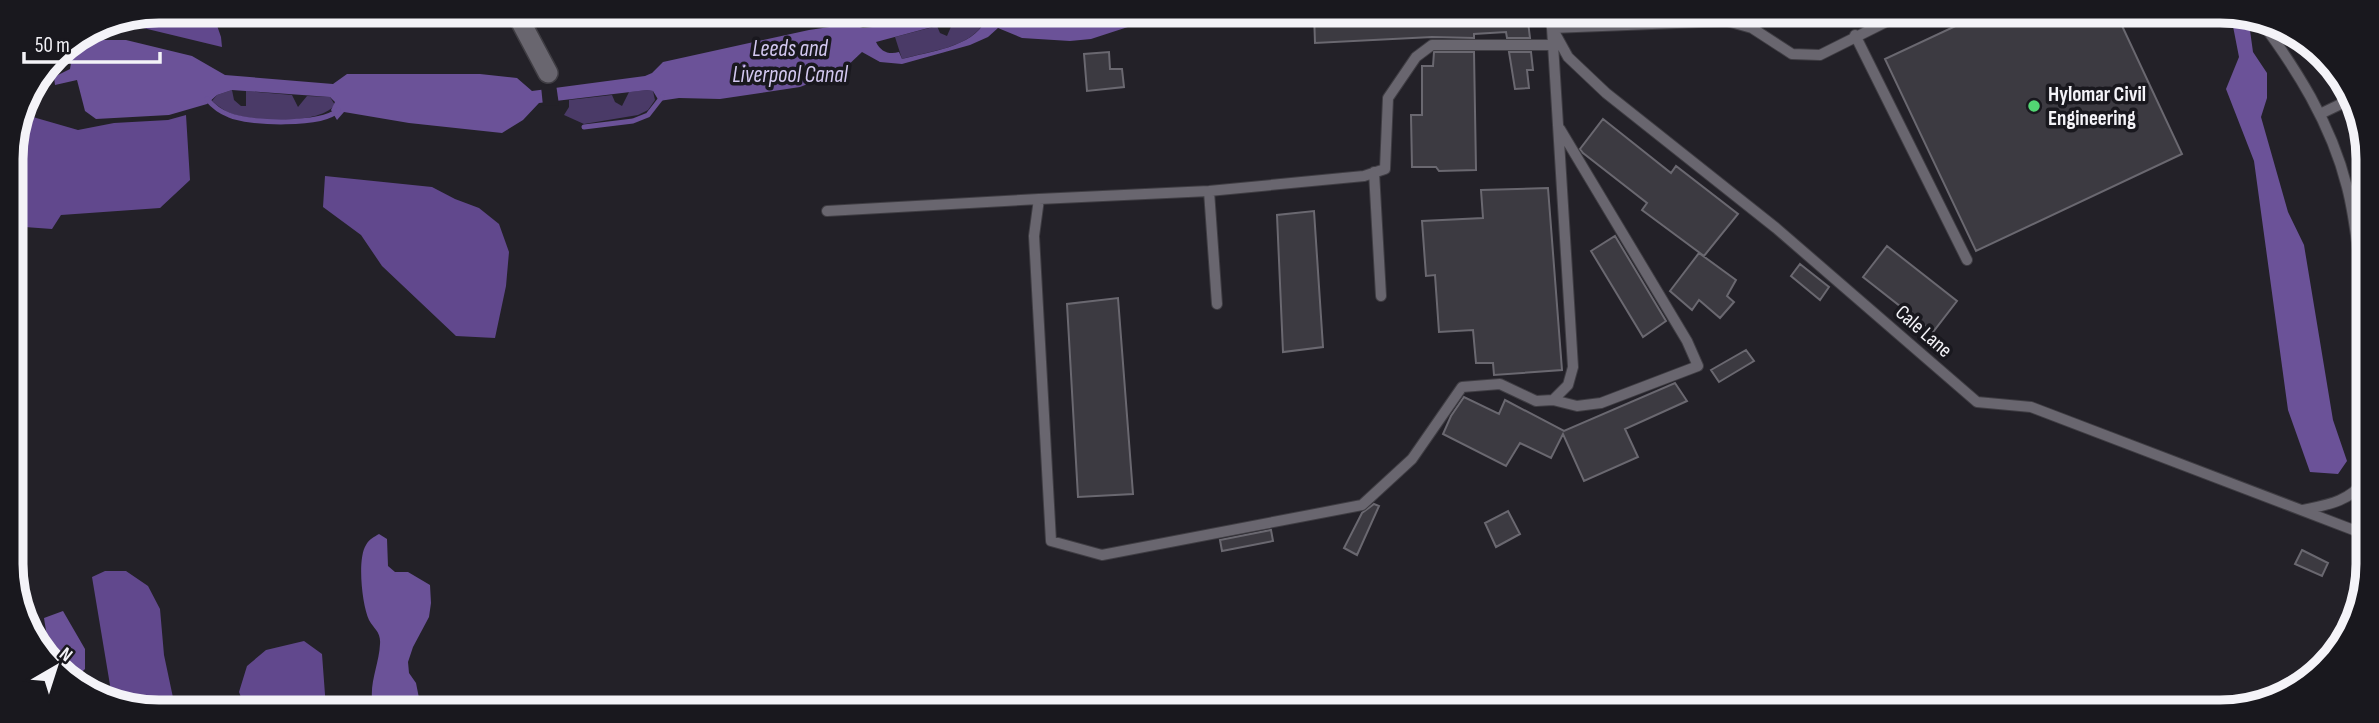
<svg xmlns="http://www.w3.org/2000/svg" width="2379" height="723" viewBox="0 0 2379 723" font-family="'Sofia Sans Condensed',sans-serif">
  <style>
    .green { fill: #4a3a67 }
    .forest { fill: #61488d }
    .water { fill: #6b5298; fill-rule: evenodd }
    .pier { fill: #232128 }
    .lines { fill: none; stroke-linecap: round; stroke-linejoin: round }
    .stream { stroke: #6b5298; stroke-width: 5 }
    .building { fill: #3c3a41; stroke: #6a6870; stroke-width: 2 }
    .lane-casing { stroke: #3f3d43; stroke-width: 12 }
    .street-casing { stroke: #3f3d43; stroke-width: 22 }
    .lane { stroke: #69666f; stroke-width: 10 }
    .street { stroke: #69666f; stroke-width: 19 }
    .poi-dot { fill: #52d673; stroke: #19181e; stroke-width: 2.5 }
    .labels { text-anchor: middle; stroke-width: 7; stroke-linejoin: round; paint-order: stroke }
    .poi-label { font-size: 21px; font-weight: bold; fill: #f4f3f8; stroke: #19181e; text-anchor: start }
    .street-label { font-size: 21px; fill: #f4f3f8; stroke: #19181e }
    .water-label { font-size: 23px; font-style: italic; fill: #d3c8f0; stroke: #19181e }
    .rim { fill: none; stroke: #f4f3f8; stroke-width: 9 }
  </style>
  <rect width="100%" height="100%" fill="#232128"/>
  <path class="green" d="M973 16 985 21C971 48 929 51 902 59L895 37 937 26 940 33 947 36 953 22Z
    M232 90 234 100 241 106H246V91L292 95 298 107 307 96 330 97 335 105C319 124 264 121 240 116 229 114 220 108 212 101L217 95Z
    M647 90 653 91 655 100 648 110 638 115 584 124 564 115 569 107V100L612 95 615 102 622 106 629 92Z"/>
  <path class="forest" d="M158 11H212L221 37 222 47 110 20Z
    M19 113 78 130 114 123 168 120 186 115 190 180 160 208 61 215 52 229 11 226V149Z
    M325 176 432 187 455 199 479 208 499 224 509 252 506 286 495 338 456 336 382 266 361 235 323 207Z
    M105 571H126L148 586 160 609 164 655 175 707H120L105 698 110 685 92 577Z
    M304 641 322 654 326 708H245L239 692 247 666 266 650Z"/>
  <path class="water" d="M934 12 1146 13 1134 25 1091 39 1070 41 1022 38 998 28 988 37 970 45 902 64 880 62 862 52 843 70 800 87 720 99 679 98 659 101 653 91 647 90 539 103 523 120 502 133 409 123 344 112 337 120 331 110 335 102 330 97 232 90 217 95 207 104 169 115 96 119 85 111 77 80 55 85 54 77 70 69 71 63 66 58 54 53 67 45 80 47 96 40H126L192 56 225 75 333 84 347 74H480L517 78 532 91 645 76 652 73 663 62 809 30 850 24 863 28 882 26ZM973 16 985 21C973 47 928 52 902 59L899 52C889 55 881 52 876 42Z
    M2231 16H2248L2253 52 2267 73V98L2261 117 2288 212 2304 245 2333 420 2347 461 2338 474 2310 472 2288 410 2254 161 2226 89 2239 57Z
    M379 534 387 539 388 566 395 572H408L430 585 431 603 429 617 413 647 408 662 409 673 416 683 421 708H374C367 687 379 666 380 644 381 632 374 629 369 620 362 605 357 559 366 545 369 539 374 537 379 534Z
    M63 611 85 649V669L74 679C51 665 48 643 44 618Z"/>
  <path class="pier" d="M556 84 559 105 543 106 541 86Z"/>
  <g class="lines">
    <path class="stream" d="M207 99C212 105 221 112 229 115 249 124 323 126 338 110
      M584 127 633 121 648 115 662 97"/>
  </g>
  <path class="building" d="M1314 13 1527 14 1530 38H1507L1506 32 1474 34V38L1432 37 1315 43Z
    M1979 15H2117L2182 154 1976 251 1885 59Z
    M1109 52 1110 69H1122L1124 87 1087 91 1084 54Z
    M1434 52H1474L1476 170 1439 171 1436 167H1412L1411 115H1422V66H1433Z
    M1509 52H1531L1533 70H1527L1529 88 1515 89Z
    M1603 119 1671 173 1676 166 1738 214 1704 256 1642 210 1647 203 1583 153 1580 149Z
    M1548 188 1562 370 1494 375 1493 363H1476L1473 330 1439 332 1435 275 1426 276 1422 221 1483 218 1481 190Z
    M1314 211 1323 347 1283 352 1277 215Z
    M1615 236 1666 321 1643 337 1591 251Z
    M1887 246 1957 301 1933 332 1863 277Z
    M1699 253 1736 280 1727 296 1734 302 1720 318 1699 300 1692 310 1670 291Z
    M1800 264 1829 287 1820 300 1791 276Z
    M1118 298 1133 494 1078 497 1067 304Z
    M1746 350 1754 361 1719 382 1711 370Z
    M1675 383 1687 401 1625 429 1638 457 1584 481 1563 434 1551 458 1520 443 1506 466 1443 434 1451 416 1464 397 1499 414 1505 400 1564 431Z
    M1374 504 1379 506 1357 555 1344 548 1362 513Z
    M1508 511 1520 534 1496 547 1485 523Z
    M1271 530 1273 541 1222 551 1220 540Z
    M2302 550 2328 563 2322 576 2295 564Z"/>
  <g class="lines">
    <defs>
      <path id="lane" d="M1549 14 1552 28 1568 57 1606 93 1776 228 1977 402 2031 407 2364 534
        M2257 16C2296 68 2331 123 2347 187 2357 225 2359 266 2365 305
        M1855 35 1967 260
        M1553 45H1432L1416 57 1388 98 1385 169 1364 176 1209 191 1039 199 1034 236 1051 541 1102 555 1362 505 1412 459 1462 387 1500 384 1536 401 1553 400 1568 385 1573 367 1552 28 1727 21 1752 28 1792 54 1820 55 1900 15
        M2320 114 2345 102 2348 94
        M1374 172 1381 296
        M1209 191 1217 304
        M827 211 1039 199
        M1553 400 1577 406 1601 403 1698 366 1687 341 1560 129
        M2303 510C2326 505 2349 502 2364 481"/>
      <path id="street" d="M515 11 548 73"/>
    </defs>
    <use href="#lane" class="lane-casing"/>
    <use href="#street" class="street-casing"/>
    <use href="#lane" class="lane"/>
    <use href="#street" class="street"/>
  </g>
  <circle class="poi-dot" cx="2034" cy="106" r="7"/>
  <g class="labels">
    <g class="poi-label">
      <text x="2048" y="101">Hylomar Civil<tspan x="2048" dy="24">Engineering</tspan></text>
    </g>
    <g class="street-label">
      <text transform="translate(1924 331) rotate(41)" y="7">Cale Lane</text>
    </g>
    <g class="water-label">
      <text x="790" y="56">Leeds and<tspan x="790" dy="26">Liverpool Canal</tspan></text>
    </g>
  </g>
  <path d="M0 0H2379V723H0ZM159 23H2220A136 136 0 0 1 2356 159V564A136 136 0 0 1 2220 700H159A136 136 0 0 1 23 564V159A136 136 0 0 1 159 23Z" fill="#19181e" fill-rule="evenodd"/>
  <path class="rim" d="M159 23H2220A136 136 0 0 1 2356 159V564A136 136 0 0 1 2220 700H159A136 136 0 0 1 23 564V159A136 136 0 0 1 159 23Z"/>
  <g transform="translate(56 667) rotate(39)" stroke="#19181e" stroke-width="5" paint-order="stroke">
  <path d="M0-5L12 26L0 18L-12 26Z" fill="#f4f3f8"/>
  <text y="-10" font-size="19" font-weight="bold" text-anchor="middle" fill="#f4f3f8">N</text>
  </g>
  <path d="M24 52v10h136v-10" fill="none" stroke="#f4f3f8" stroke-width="3.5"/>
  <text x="35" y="52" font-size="21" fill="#f4f3f8" stroke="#19181e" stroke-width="5" paint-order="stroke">50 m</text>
</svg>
